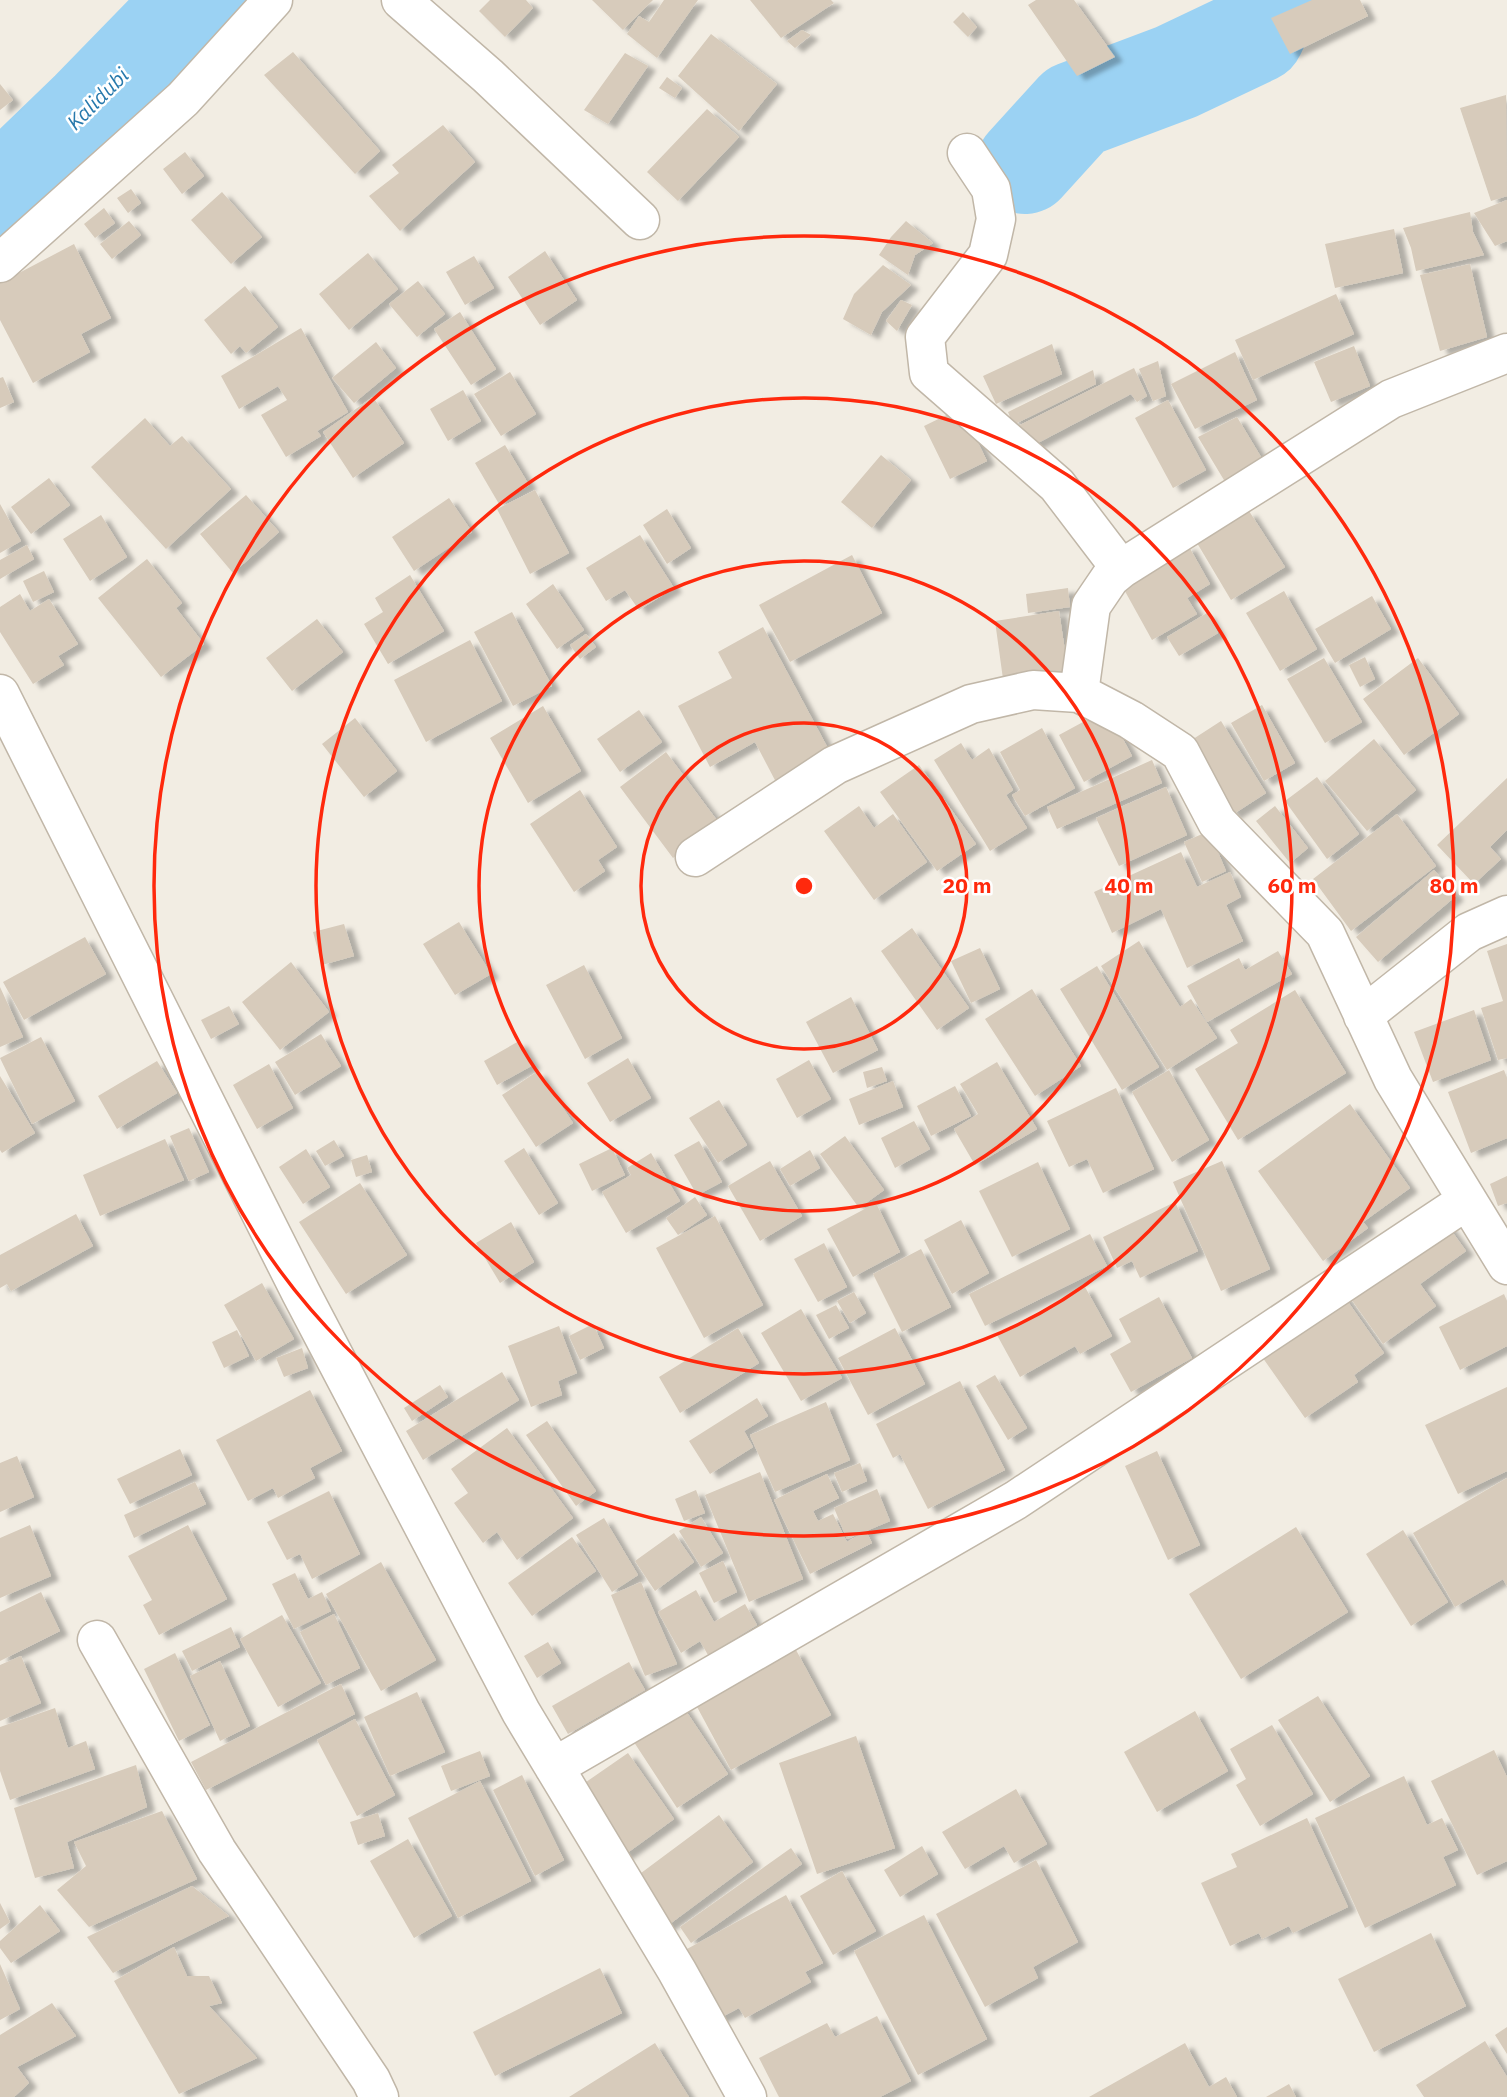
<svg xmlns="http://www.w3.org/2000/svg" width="1507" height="2097" viewBox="0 0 1507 2097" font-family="'IBM Plex Sans',sans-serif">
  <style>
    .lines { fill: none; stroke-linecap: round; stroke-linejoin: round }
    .river { stroke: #9bd2f3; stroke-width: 98 }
    .building { fill: #d7cbbb; filter: url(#shadow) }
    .minor-casing { stroke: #c1b7a8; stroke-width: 41 }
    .minor { stroke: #fff; stroke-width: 38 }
    .ring { fill: none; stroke: #ff290d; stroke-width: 3.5 }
    .labels { text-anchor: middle; stroke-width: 5; stroke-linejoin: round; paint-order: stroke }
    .water-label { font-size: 21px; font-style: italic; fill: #2779ac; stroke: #fff }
    .centre { fill: #ff290d; stroke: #fff; stroke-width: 3.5 }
    .ring-label { font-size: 21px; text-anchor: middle; font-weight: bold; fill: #ff290d; stroke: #fff; stroke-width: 5; stroke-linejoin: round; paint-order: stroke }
  </style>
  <defs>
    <filter id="shadow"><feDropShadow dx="8" dy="4.5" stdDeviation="2" flood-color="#0004"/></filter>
  </defs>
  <rect width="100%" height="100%" fill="#f2ede3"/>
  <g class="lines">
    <path class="river" d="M1025 165 1075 110 1176 72 1256 34 1272 0
      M0 197 90 110 197 0"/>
  </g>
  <path class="building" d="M490 0H526L533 8 505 37 479 11Z
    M592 0H653L623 30Z
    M664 0H698L657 58 627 34 639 16 649 22Z
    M750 0H831L834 3 781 38Z
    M1036 0H1074L1115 57 1077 76 1028 5Z
    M1312 0H1360L1368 16 1290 54 1271 18Z
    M963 12 977 27 968 37 953 22Z
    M802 30 811 35 795 48 787 41Z
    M711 34 777 84 739 131 678 76Z
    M293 52 380 151 355 174 264 75Z
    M625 53 648 66 608 124 584 110Z
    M667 77 682 88 675 98 659 88Z
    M0 84 13 100 0 110Z
    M1506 95 1507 196 1491 201 1460 108Z
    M707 109 739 137 678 201 647 172Z
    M443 125 475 162 400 231 369 196 399 173 392 165Z
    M185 152 204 176 182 194 163 169Z
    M131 189 141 203 128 213 117 198Z
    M222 192 262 237 231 264 191 220Z
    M1507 200V241L1495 246 1474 213Z
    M104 208 115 223 95 238 84 224Z
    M1470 212 1473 232 1484 255 1416 271 1411 248 1403 228Z
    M129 221 141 235 112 259 100 244Z
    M906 221 933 243 915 255 908 275 879 255 891 237Z
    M1394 229 1403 273 1335 288 1325 244Z
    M74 244 111 318 81 334 90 352 33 383 0 320V283Z
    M545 251 577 300 540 325 508 277Z
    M368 253 398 289 349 330 319 294Z
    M474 256 494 288 465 305 446 272Z
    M1470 264 1487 337 1440 351 1420 275Z
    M883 265 911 285 882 312 871 335 843 319 854 294Z
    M418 281 445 314 417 337 389 304Z
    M245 286 278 327 246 353 240 346 231 354 204 320Z
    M1336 294 1354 334 1253 380 1235 340Z
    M901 300 912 305 897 331 886 321Z
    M460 312 496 369 471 385 434 329Z
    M301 328 348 412 317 431 321 436 286 457 261 415 287 400 278 386 239 409 221 376Z
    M376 342 396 368 354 403 332 378Z
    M1052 344 1062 374 996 404 983 376Z
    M1354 346 1370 386 1331 402 1314 362Z
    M1235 352 1257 400 1195 429 1171 384Z
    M1158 361 1166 396 1153 401 1139 369Z
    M1134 368 1147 396 1137 402 1131 394 1032 446 1014 428Z
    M1093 370 1096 384 1013 425 1008 412Z
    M510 372 536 414 501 436 474 394Z
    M3 377 14 402 0 408V378Z
    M463 390 481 421 448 441 430 409Z
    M373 397 404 443 353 478 323 432Z
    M1168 400 1206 470 1173 488 1135 418Z
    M961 408 987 461 950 479 924 426Z
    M1237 417 1267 467 1230 490 1198 437Z
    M145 418 170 446 182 436 231 489 166 549 91 467Z
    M505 445 529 485 499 504 475 463Z
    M881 455 911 480 872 528 841 502Z
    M49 478 70 505 31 534 11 507Z
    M535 490 569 553 530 574 497 509Z
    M246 495 279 532 233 573 200 534Z
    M449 498 472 532 414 571 392 537Z
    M0 504 21 541 0 553Z
    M667 509 691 548 667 564 643 525Z
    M1249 511 1285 567 1231 600 1197 543Z
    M101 515 127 557 90 581 63 539Z
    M640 535 674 588 639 610 625 590 606 601 586 568Z
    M27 545 34 559 0 579V560Z
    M1188 545 1210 584 1187 598 1197 614 1152 640 1121 584Z
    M852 555 882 613 790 662 759 605Z
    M147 559 182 603 176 608 204 644 161 677 98 598Z
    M44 571 54 592 33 602 23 581Z
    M410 575 444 631 388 664 364 624 383 612 375 598Z
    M553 584 584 630 557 649 526 604Z
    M1068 588 1070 607 1028 613 1026 594Z
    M1284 591 1317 649 1280 671 1246 613Z
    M20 594 30 611 49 599 78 644 58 656 64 665 33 684 0 632V607Z
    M1372 596 1391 629 1335 663 1315 629Z
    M1059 611 1068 671 1003 679 995 621Z
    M512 612 552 686 513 706 474 632Z
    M1207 613 1218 633 1179 656 1167 637Z
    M317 619 343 652 292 691 266 658Z
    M763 627 831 754 777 784 755 742 710 767 678 706 732 678 718 652Z
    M586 634 596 647 580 659 570 645Z
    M470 640 502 701 426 742 394 680Z
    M1365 657 1375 679 1360 687 1349 665Z
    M1324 658 1362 722 1325 743 1287 679Z
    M1418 658 1459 714 1404 755 1363 699Z
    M1262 705 1295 763 1264 781 1231 723Z
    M543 706 581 771 528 803 490 738Z
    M1107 709 1132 756 1084 782 1059 735Z
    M639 710 662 742 620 772 597 739Z
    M355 718 397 771 364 797 322 744Z
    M1221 721 1266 793 1232 815 1187 743Z
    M1042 728 1075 788 1025 816 1012 795 1020 790 1000 752Z
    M1374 739 1416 790 1367 831 1325 781Z
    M961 743 972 760 989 748 1013 790 1006 795 1027 828 990 851 934 760Z
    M666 752 719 823 673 858 620 787Z
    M1152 760 1162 783 1057 829 1047 807Z
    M919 765 976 844 937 871 880 792Z
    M1317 777 1359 834 1327 859 1285 801Z
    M1507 778V830L1490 847 1501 859 1474 884 1437 845Z
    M1166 787 1187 835 1119 866 1096 818Z
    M580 790 617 847 598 860 605 871 574 892 530 824Z
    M859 806 874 828 893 814 927 862 874 900 824 831Z
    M1275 806 1308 848 1290 863 1256 821Z
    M1397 814 1436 866 1351 931 1313 879Z
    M1209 831 1226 871 1202 882 1184 842Z
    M1181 852 1197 887 1230 872 1241 897 1226 905 1243 941 1187 968 1161 909 1112 933 1094 892Z
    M1434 870 1456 896 1378 962 1356 937Z
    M459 922 491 974 455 995 423 944Z
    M344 924 354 956 322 965 313 932Z
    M912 928 969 1008 937 1030 881 951Z
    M85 937 106 974 24 1020 3 982Z
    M1139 941 1180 1007 1191 999 1217 1038 1167 1070 1101 966Z
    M1507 944V1058L1498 1060 1481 1008 1503 1001 1487 951Z
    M980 948 1000 989 971 1003 951 961Z
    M1278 951 1292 974 1207 1022 1187 986 1239 958 1245 970Z
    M291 962 329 1012 280 1050 242 1002Z
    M584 965 622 1038 585 1059 546 985Z
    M1097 966 1159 1067 1122 1090 1060 989Z
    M0 987 23 1037 0 1047Z
    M1032 989 1081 1066 1035 1096 985 1019Z
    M1295 990 1346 1073 1238 1140 1195 1069 1238 1043 1230 1030Z
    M851 997 878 1050 833 1073 806 1022Z
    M229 1006 239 1024 211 1039 201 1020Z
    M1474 1010 1491 1060 1433 1082 1414 1032Z
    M321 1034 341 1066 295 1095 275 1062Z
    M41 1037 75 1101 32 1124 0 1058Z
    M519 1041 533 1065 497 1085 484 1061Z
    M628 1058 651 1098 610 1122 587 1083Z
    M809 1060 831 1099 797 1118 776 1079Z
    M157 1061 177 1093 117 1129 98 1096Z
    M997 1062 1037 1129 975 1165 954 1129 978 1114 960 1084Z
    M269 1064 293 1108 257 1129 233 1085Z
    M882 1067 887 1081 867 1088 863 1072Z
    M1169 1070 1209 1140 1172 1162 1132 1092Z
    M1504 1070 1507 1078V1138L1471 1153 1448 1092Z
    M538 1071 573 1123 536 1147 502 1095Z
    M0 1076 35 1133 2 1153 0 1150Z
    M893 1081 903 1107 859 1125 849 1099Z
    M955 1086 971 1116 931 1136 917 1106Z
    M1116 1088 1154 1169 1103 1193 1087 1159 1069 1167 1047 1121Z
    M719 1100 747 1145 718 1163 689 1118Z
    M1350 1104 1410 1188 1363 1222 1368 1228 1323 1261 1258 1171Z
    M914 1121 930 1149 895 1168 881 1138Z
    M189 1128 209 1172 189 1181 170 1136Z
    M845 1136 884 1190 859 1208 820 1154Z
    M165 1139 184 1180 100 1216 83 1175Z
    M334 1140 344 1156 325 1166 316 1151Z
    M699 1141 722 1182 697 1195 674 1155Z
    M524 1148 558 1203 539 1215 504 1161Z
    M612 1148 625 1175 592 1191 579 1164Z
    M306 1149 330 1187 303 1204 279 1167Z
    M810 1150 820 1168 790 1186 780 1169Z
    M651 1153 680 1201 626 1233 602 1192 631 1175 627 1168Z
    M367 1155 372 1172 356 1177 351 1160Z
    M770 1161 802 1216 760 1241 728 1186Z
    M1222 1161 1270 1269 1221 1291 1173 1182Z
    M1038 1162 1070 1229 1012 1257 979 1191Z
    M1507 1176V1203L1498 1206 1490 1184Z
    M360 1183 407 1255 346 1294 299 1222Z
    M695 1197 707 1215 678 1235 666 1218Z
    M1175 1202 1198 1251 1140 1278 1132 1261 1117 1268 1103 1237Z
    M876 1203 900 1252 853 1277 827 1229Z
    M76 1214 93 1246 11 1291 7 1284 0 1288V1255Z
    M715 1216 763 1305 704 1338 656 1248Z
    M1443 1219 1466 1251 1420 1284 1436 1306 1383 1344 1344 1289Z
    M961 1220 989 1273 952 1294 924 1240Z
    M511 1222 534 1262 500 1283 476 1243Z
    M1090 1234 1107 1266 985 1326 969 1294Z
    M824 1243 847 1287 818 1302 794 1259Z
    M921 1249 951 1307 902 1332 873 1274Z
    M262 1283 294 1339 256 1361 224 1305Z
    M1085 1287 1112 1336 1080 1354 1075 1346 1020 1377 997 1335Z
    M854 1292 866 1313 850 1323 837 1301Z
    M1341 1292 1384 1353 1354 1375 1358 1382 1305 1418 1258 1351Z
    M1504 1294 1507 1301V1346L1460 1370 1439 1327Z
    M1159 1297 1192 1358 1131 1392 1110 1354 1131 1342 1119 1319Z
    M836 1305 849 1328 829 1339 816 1315Z
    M801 1309 842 1378 801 1401 761 1333Z
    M593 1324 604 1348 580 1360 569 1336Z
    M559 1326 577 1373 558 1381 562 1395 531 1407 508 1346Z
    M738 1328 759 1363 680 1413 659 1377Z
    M895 1328 925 1384 868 1415 838 1358Z
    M237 1330 249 1356 224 1368 212 1342Z
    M302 1348 308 1368 284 1377 276 1358Z
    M502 1372 519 1400 423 1460 406 1431Z
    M995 1375 1027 1428 1008 1440 976 1386Z
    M960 1381 1005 1470 928 1509 900 1454 893 1458 876 1424Z
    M440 1385 448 1397 412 1421 404 1408Z
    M1507 1387V1471L1458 1494 1425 1425Z
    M310 1390 342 1451 310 1468 315 1478 278 1498 273 1488 248 1501 216 1440Z
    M757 1398 768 1416 744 1431 753 1447 710 1474 689 1441Z
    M826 1402 850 1460 775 1492 750 1435Z
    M547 1421 596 1491 576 1506 526 1435Z
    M507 1428 573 1518 517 1560 497 1532 483 1543 454 1503 468 1493 451 1469Z
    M180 1449 192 1475 130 1504 117 1479Z
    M1157 1451 1200 1545 1168 1560 1125 1466Z
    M17 1456 34 1497 0 1512V1463Z
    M860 1463 867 1481 842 1492 834 1473Z
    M760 1472 803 1579 749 1602 705 1495Z
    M827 1474 839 1498 813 1511 818 1521 833 1514 847 1542 866 1531 872 1543 810 1574 774 1500Z
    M1507 1478V1586L1503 1579 1455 1607 1413 1533Z
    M195 1482 206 1504 134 1538 124 1515Z
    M877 1489 890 1521 847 1539 834 1508Z
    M696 1490 705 1513 684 1521 675 1499Z
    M329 1491 360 1554 312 1579 300 1554 287 1560 267 1522Z
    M701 1517 723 1553 701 1567 679 1531Z
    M604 1518 638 1575 612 1592 576 1535Z
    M30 1525 51 1576 0 1598V1538Z
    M188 1525 227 1599 159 1635 143 1605 152 1600 128 1556Z
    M1296 1527 1348 1612 1241 1679 1189 1594Z
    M1403 1530 1448 1602 1411 1626 1366 1554Z
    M674 1533 694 1562 655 1591 635 1561Z
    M572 1537 596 1571 532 1616 508 1583Z
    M723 1561 737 1592 714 1603 699 1573Z
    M381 1562 436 1660 381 1691 326 1594Z
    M295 1573 308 1599 322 1592 331 1611 294 1629 272 1584Z
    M641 1582 677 1664 645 1676 611 1595Z
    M696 1590 714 1622 745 1604 757 1625 708 1655 700 1641 681 1653 658 1612Z
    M41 1592 60 1631 0 1661V1612Z
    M334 1614 360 1668 326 1685 300 1632Z
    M282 1615 321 1683 278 1707 240 1639Z
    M231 1627 240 1647 192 1671 182 1651Z
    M548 1642 561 1663 537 1678 524 1656Z
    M796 1650 831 1715 731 1770 696 1705Z
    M175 1653 210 1725 179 1741 144 1669Z
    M21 1656 41 1703 0 1721V1665Z
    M220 1661 250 1726 220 1741 190 1676Z
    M629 1662 645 1690 568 1734 552 1706Z
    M341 1684 355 1714 206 1790 191 1762Z
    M417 1692 445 1752 390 1776 364 1717Z
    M1318 1696 1370 1776 1330 1802 1278 1720Z
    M680 1702 728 1774 677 1808 630 1736Z
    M55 1708 68 1748 86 1741 95 1769 10 1800 0 1771V1727Z
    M1195 1711 1228 1771 1157 1812 1124 1752Z
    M355 1719 395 1795 357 1816 317 1740Z
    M1272 1725 1313 1794 1260 1826 1236 1785 1246 1779 1230 1749Z
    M856 1736 895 1848 817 1874 779 1763Z
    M1494 1750 1507 1777V1861L1477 1875 1431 1781Z
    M480 1751 490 1776 451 1791 441 1766Z
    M628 1753 674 1819 623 1856 576 1789Z
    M136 1765 147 1807 67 1842 74 1868 35 1878 14 1808Z
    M522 1775 564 1860 535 1876 493 1790Z
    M1404 1776 1427 1825 1442 1818 1458 1850 1443 1857 1456 1885 1365 1928 1315 1818Z
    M480 1781 531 1881 458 1918 408 1818Z
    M1016 1789 1047 1844 1014 1863 1004 1846 965 1869 942 1832Z
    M162 1811 197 1879 89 1927 57 1890 86 1866 74 1842Z
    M378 1813 385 1836 358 1845 350 1822Z
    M719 1815 753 1862 663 1929 629 1882Z
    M1307 1818 1348 1907 1293 1933 1289 1926 1262 1939 1259 1933 1230 1946 1201 1883 1237 1867 1231 1854Z
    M408 1839 452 1916 414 1938 370 1861Z
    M922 1846 938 1874 900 1897 884 1870Z
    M791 1848 802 1864 691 1943 680 1927Z
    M1036 1860 1078 1942 1033 1967 1038 1978 985 2007 936 1914Z
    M842 1871 876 1931 833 1955 800 1896Z
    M192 1886 229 1916 113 1973 87 1937Z
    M786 1895 823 1963 805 1972 811 1982 745 2018 739 2008 712 2022 676 1955Z
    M0 1903 10 1922 0 1929Z
    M40 1905 60 1931 11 1963 0 1948V1941Z
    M924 1915 987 2039 918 2075 854 1951Z
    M1431 1933 1466 2006 1374 2052 1338 1979Z
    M174 1947 187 1976H209L222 2003 209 2006 257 2058 179 2094 114 1981Z
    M0 1964 20 2009 0 2020Z
    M600 1968 622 2013 495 2076 473 2032Z
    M52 2003 76 2036 17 2067 29 2083 14 2097H0V2035Z
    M877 2016 911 2081 880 2097H779L759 2058 827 2023 835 2037Z
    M1507 2027V2054L1495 2035Z
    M1485 2041 1507 2077V2097H1424L1416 2085Z
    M655 2043 689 2097H569Z
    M1185 2043 1209 2087 1226 2077 1237 2097H1089Z
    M1289 2084 1296 2097H1266Z"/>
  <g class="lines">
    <defs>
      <path id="minor" d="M401 0 488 76 640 220
        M967 153 991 189 996 219 988 255 925 337 929 373 1057 485 1121 569
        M0 263 183 99 273 0
        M1079 693 1091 606 1110 578 1121 569 1391 399 1507 353
        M0 694 301 1293 521 1712 677 1971 747 2097
        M695 857 835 765 971 704 1033 690 1079 693 1131 720 1180 752 1217 822 1325 933 1393 1079 1507 1265
        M1363 1016 1469 932 1507 915
        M97 1640 217 1851 371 2080 379 2097
        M554 1767 1016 1500 1466 1201"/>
    </defs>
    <use href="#minor" class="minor-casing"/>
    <use href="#minor" class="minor"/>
  </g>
  <g class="ring">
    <circle cx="804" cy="886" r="163"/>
    <circle cx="804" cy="886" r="325"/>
    <circle cx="804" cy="886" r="488"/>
    <circle cx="804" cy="886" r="650"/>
  </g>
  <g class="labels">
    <g class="water-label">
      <text transform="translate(98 99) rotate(-45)" y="7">Kalidubi</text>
    </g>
  </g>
  <circle cx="804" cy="886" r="10" class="centre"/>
  <g class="ring-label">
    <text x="967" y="893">20 m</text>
    <text x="1129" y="893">40 m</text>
    <text x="1292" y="893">60 m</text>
    <text x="1454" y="893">80 m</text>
  </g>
</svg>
